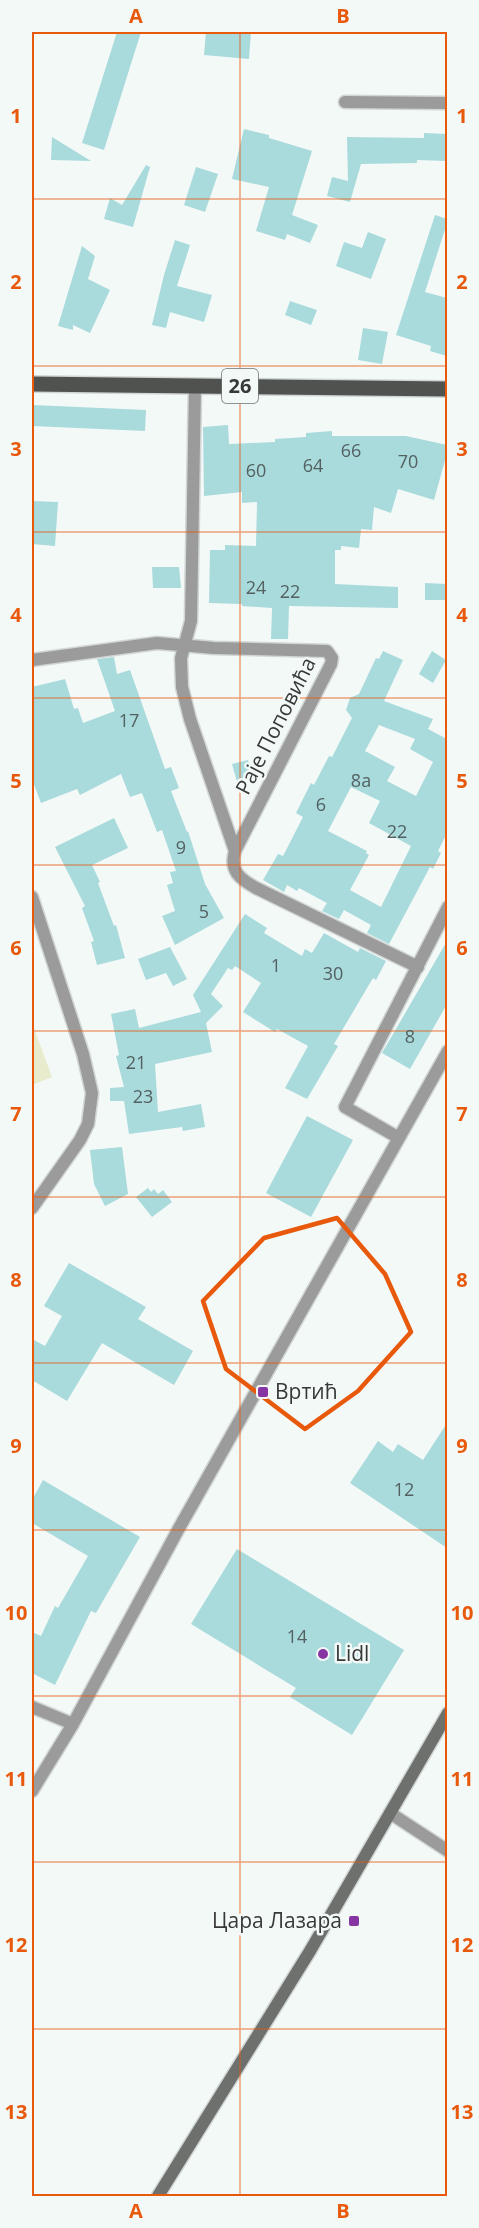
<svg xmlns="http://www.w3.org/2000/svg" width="479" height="2228" viewBox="0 0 479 2228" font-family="'Open Sans',sans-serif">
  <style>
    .green { fill: #e8eccd }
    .building { fill: #a9dadc; fill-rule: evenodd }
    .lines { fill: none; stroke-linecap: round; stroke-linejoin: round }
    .minor-casing { stroke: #d1d6d5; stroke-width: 15 }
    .secondary-casing { stroke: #d1d6d5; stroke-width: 15 }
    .primary-casing { stroke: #d1d6d5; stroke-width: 18 }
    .minor { stroke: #9a9b9a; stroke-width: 12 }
    .secondary { stroke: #6e706d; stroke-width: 12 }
    .primary { stroke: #4f524f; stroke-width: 15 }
    .marked { fill: none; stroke: #e8590c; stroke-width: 4.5; stroke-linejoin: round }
    .grid { fill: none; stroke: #e8590c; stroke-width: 1.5; stroke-opacity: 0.55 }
    .poi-dot { fill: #8835a4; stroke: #f3f9f7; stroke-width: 2 }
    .labels { text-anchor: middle; stroke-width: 5; stroke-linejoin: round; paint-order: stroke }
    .number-label { font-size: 18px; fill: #546161 }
    .shield { fill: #f3f9f7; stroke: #6f7371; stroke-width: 1.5 }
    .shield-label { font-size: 20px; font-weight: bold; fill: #373938 }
    .street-label { font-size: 21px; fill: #373938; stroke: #f3f9f7 }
    .poi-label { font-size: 21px; fill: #373938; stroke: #f3f9f7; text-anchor: start }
    .neatline { fill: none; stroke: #e8590c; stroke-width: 2 }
    .grid-label { font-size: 20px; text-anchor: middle; font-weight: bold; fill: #e8590c }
  </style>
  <rect width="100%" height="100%" fill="#f3f9f7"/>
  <path class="green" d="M32 1023 52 1077 32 1085Z"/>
  <path class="building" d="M117 32H141L104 150 82 143Z
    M206 32H251L249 59 204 55Z
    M244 129 269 135V138L312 151 292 215 318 225 310 243 287 234 285 240 256 231 269 187 232 179Z
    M424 133 447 134V161L417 160V163L361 164 350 202 327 196 332 177 348 181 347 137 424 138Z
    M52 137 91 161 51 160Z
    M146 165 150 167 133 227 104 219 110 198 122 205Z
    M196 167 218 174 205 212 184 205Z
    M435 215 447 219V223L425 292 447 298V356L430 351 431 346 396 335Z
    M368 232 386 239 371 279 336 266 344 242 362 248Z
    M175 240 190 245 177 286 212 295 204 322 170 312 166 328 152 325 164 275Z
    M82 246 95 256 88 279 110 290 90 333 73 325V330L58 326Z
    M290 301 317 310 311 325 285 315Z
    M363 328 388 332 382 364 358 360Z
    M32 405 146 410 145 431 32 426Z
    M228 425 229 444 275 442V439L306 437V433L332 431V436H406L447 445V453L434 500 398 489 391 513 374 507 372 530 361 529 359 548 341 546V550H335V584L398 587V608L289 606 288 639H271L272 608 242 606V604L209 603 210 550H225V545L256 546 257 502 242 503V492L204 496 203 427Z
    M32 501 58 502 55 546 32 544Z
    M152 567H179L181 588H153Z
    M425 583 447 584V600H425Z
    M383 651 403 660 384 701 433 719 428 729 445 738 447 733V833L438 851 441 853 433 869 430 867 389 944 367 933 371 925 344 910 339 919 322 911 327 903 299 888 297 891 287 885 284 892 263 880 278 854 283 856 303 817 296 813 311 783 314 785 329 756 332 757 352 718 346 710 350 698 359 694 376 658 379 659ZM379 725 415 739 410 749 433 762 416 796 387 781 395 767 365 751ZM351 787 380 801 369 823 411 846 381 907 350 890 369 855 366 853 367 851 328 831Z
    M432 651 446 660 433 683 419 674Z
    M114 657 117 674 130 670 165 769 171 767 179 788 171 791 187 832 188 831 205 884 224 918 175 945 162 916 175 911 167 885 173 883 170 872 176 871 162 830 157 832 142 793 130 797 121 774 80 795 77 789 41 803 32 779V687L65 679 74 709 78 708 83 723 115 711 97 659Z
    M248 760 253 777 237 782 232 764Z
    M114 818 128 848 92 865 100 882 98 883 114 926 116 925 125 958 97 965 91 942 94 941 82 908 85 906 55 847Z
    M245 914 267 928 264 933 302 956 305 949 312 953 324 933 358 952 360 948 386 961 376 980 373 978 334 1044 338 1046 307 1099 285 1088 308 1046 277 1029 275 1032 243 1012 261 983 235 966 232 970 228 968 211 994 223 1006 206 1023 212 1052 155 1064 158 1112 201 1104 205 1127 183 1131 182 1127 129 1134 124 1101H110V1088L124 1087 116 1056 119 1055 111 1014 135 1009 139 1028 201 1012 193 995Z
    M447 941V1004L410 1069 382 1053Z
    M170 947 187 979 173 986 166 973 146 980 138 959Z
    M307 1116 353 1140 311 1217 266 1193Z
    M122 1147 128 1194 105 1206 94 1184 90 1150Z
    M148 1188 151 1192 154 1189 158 1194 163 1190 172 1202 152 1217 136 1197Z
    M69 1263 146 1307 138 1319 193 1351 174 1385 102 1343 67 1401 32 1380V1339L45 1346 62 1316 44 1306Z
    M447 1423V1548L350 1483 378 1441 393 1452 398 1444 423 1460Z
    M43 1480 140 1537 96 1613 91 1611 55 1685 32 1673V1632L41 1636 55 1606 58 1608 88 1556 32 1523V1500Z
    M237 1549 404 1650 352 1735 290 1697 296 1688 191 1624Z"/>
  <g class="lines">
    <defs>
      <path id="minor" d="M345 102 448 103
        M195 385 191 621 181 658 182 687 190 719 235 851C229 871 240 879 256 888L418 967
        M32 660 157 643 214 648 327 651 332 658 331 664 235 851
        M32 897 83 1054 92 1093 88 1124 80 1140 32 1208
        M399 1138 345 1107 448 907
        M32 1707 73 1724
        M32 1791 73 1724 178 1530 448 1051
        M390 1813 448 1851"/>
      <path id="secondary" d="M158 2196 310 1951 448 1713"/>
      <path id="primary" d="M32 384 448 389"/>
    </defs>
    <use href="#minor" class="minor-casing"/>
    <use href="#secondary" class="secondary-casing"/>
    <use href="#primary" class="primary-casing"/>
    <use href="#minor" class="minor"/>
    <use href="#secondary" class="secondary"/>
    <use href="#primary" class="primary"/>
  </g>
  <path class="marked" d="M337 1218 385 1274 411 1332 358 1391 305 1429 226 1369 203 1301 264 1238Z"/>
  <path class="grid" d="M240 32V2196M32 199H448M32 366H448M32 532H448M32 698H448M32 865H448M32 1031H448M32 1197H448M32 1363H448M32 1530H448M32 1696H448M32 1862H448M32 2029H448"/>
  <g class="poi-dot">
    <rect x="257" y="1386" width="12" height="12" rx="3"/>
    <circle cx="323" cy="1654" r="6"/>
    <rect x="348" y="1915" width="12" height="12" rx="3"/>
  </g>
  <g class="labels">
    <g class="number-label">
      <text x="351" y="457">66</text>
      <text x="408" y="468">70</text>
      <text x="313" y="472">64</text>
      <text x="256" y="477">60</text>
      <text x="256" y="594">24</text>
      <text x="290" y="598">22</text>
      <text x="129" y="727">17</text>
      <text x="361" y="787">8a</text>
      <text x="321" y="811">6</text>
      <text x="397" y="838">22</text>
      <text x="181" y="854">9</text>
      <text x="204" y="918">5</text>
      <text x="276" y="972">1</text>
      <text x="333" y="980">30</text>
      <text x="410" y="1043">8</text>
      <text x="136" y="1069">21</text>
      <text x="143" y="1103">23</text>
      <text x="404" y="1496">12</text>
      <text x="297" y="1643">14</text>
    </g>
    <rect class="shield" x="222" y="369" width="36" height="34" rx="4.5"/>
    <g class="shield-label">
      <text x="240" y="393">26</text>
    </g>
    <g class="street-label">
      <text transform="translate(276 726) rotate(-63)" y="7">Раје Поповића</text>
    </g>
    <g class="poi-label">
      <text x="275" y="1399">Вртић</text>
      <text x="335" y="1661">Lidl</text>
      <text x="342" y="1928" text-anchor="end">Цара Лазара</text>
    </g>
  </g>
  <rect width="479" height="2228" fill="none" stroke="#f3f9f7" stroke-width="66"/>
  <rect x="33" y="33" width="413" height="2162" class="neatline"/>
  <g class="grid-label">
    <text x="136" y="23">A</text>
    <text x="343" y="23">B</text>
    <text x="16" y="123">1</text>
    <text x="462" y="123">1</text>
    <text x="16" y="289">2</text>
    <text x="462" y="289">2</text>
    <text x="16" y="456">3</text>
    <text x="462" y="456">3</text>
    <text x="16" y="622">4</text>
    <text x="462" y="622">4</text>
    <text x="16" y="788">5</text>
    <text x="462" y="788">5</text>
    <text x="16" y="955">6</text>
    <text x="462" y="955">6</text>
    <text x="16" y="1121">7</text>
    <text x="462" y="1121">7</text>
    <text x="16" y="1287">8</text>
    <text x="462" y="1287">8</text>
    <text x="16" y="1453">9</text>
    <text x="462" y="1453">9</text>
    <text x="16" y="1620">10</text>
    <text x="462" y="1620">10</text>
    <text x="16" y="1786">11</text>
    <text x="462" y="1786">11</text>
    <text x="16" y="1952">12</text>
    <text x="462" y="1952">12</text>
    <text x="16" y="2119">13</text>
    <text x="462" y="2119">13</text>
    <text x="136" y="2218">A</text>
    <text x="343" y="2218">B</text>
  </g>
</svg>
